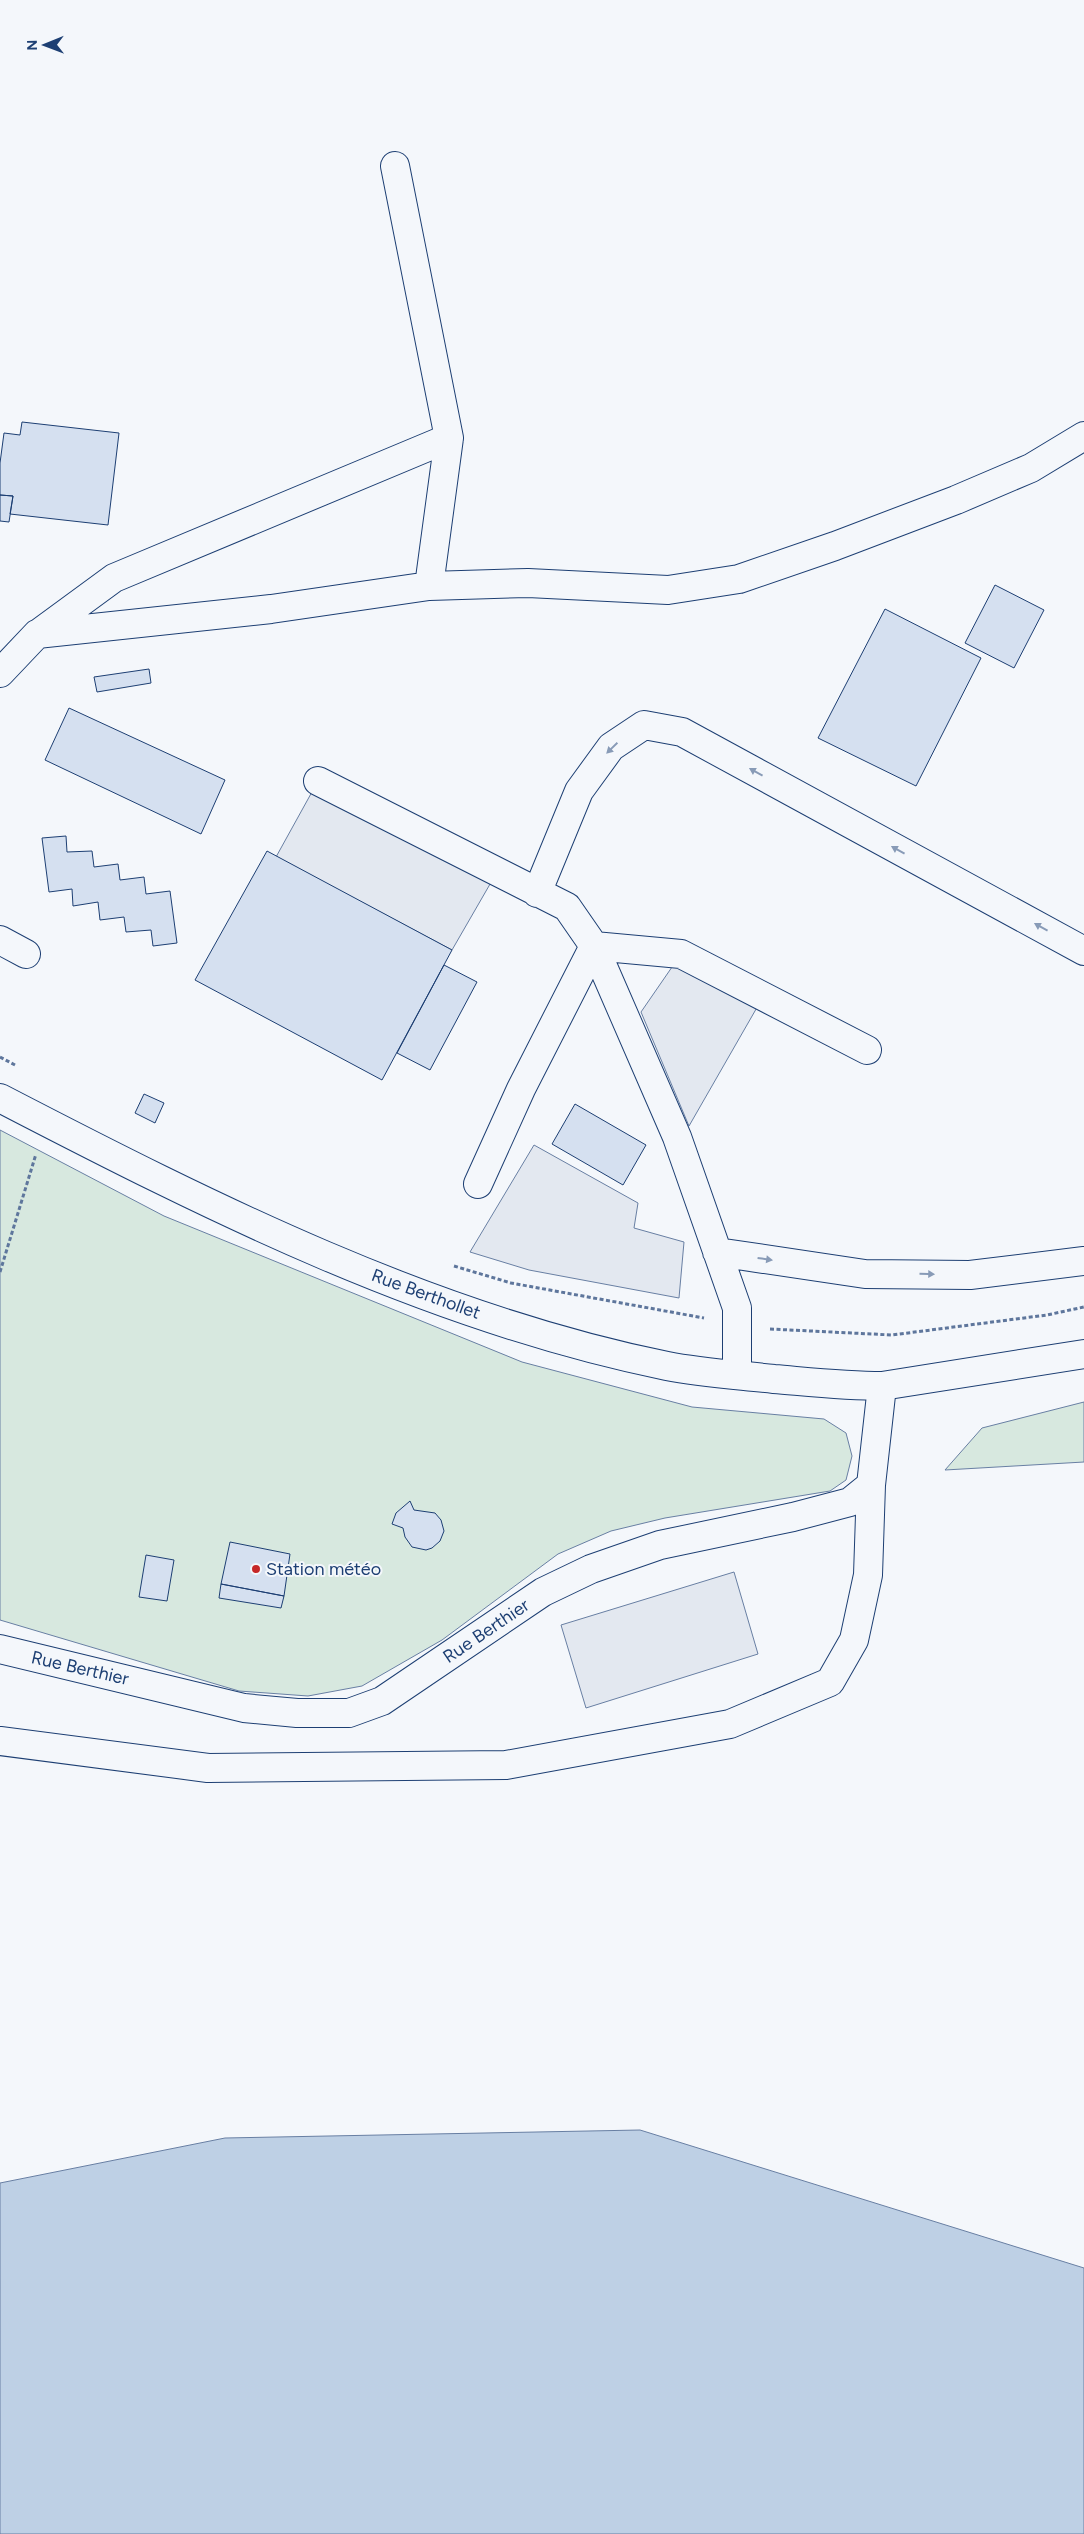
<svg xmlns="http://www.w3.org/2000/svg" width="1084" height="2534" viewBox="0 0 1084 2534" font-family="Figtree,sans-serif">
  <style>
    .green { fill: #d7e8df; stroke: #687fa3 }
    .parking { fill: #e3e8f0; stroke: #687fa3 }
    .water { fill: #bed0e5; stroke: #687fa3 }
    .building { fill: #d5e0f0; stroke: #1d3f73 }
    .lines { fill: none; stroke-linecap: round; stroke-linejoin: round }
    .minor-casing { stroke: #1d3f73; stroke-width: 30 }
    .major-casing { stroke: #1d3f73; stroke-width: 30 }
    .path { stroke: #5e769c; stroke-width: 3; stroke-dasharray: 4 2.5; stroke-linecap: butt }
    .minor { stroke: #f4f7fb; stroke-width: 28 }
    .major { stroke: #f4f7fb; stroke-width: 28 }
    .oneway { fill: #889bb7 }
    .poi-dot { fill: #c62828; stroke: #f4f7fb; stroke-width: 2 }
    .labels { text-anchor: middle; stroke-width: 4; stroke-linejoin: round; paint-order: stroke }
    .street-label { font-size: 18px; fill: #1d3f73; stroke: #f4f7fb }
    .poi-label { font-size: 18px; fill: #1d3f73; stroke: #f4f7fb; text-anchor: start }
  </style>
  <rect width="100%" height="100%" fill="#f4f7fb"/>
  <path class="green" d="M0 1130 164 1216 522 1362 692 1407 824 1419 846 1433 852 1456 846 1480 830 1491 665 1518 611 1531 558 1554 442 1640 362 1686 308 1696 239 1691 0 1620Z
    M1084 1402V1462L945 1470 982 1428Z"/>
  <path class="parking" d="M318 781 497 872 452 950 276 857Z
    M681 954 763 997 689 1126 641 1012Z
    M534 1145 638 1203 634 1228 684 1242 679 1298 529 1270 470 1252Z
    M734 1572 758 1654 586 1708 561 1625Z"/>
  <path class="water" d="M640 2130 1084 2268V2534H0V2183L225 2138Z"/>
  <path class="building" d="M22 422 119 433 108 525 10 514 13 496 0 495V463L4 433 20 435Z
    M0 495 13 496 9 522 0 521Z
    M995 585 1044 610 1014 668 965 643Z
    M885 609 981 658 916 786 818 738Z
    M149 669 151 683 97 692 94 677Z
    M69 708 225 780 201 834 45 760Z
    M66 836 67 852 92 851 94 867 118 864 120 880 144 877 146 894 170 891 177 943 153 946 151 930 126 932 124 917 100 920 98 902 73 906 72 889 49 892 42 838Z
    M267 851 452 950 382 1080 195 980Z
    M444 965 477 982 430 1070 397 1053Z
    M144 1094 164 1103 155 1123 135 1113Z
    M575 1104 646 1145 623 1185 552 1144Z
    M410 1501 414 1510 435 1513 441 1520 444 1531 440 1541 432 1548 426 1550 412 1547 405 1537 403 1528 392 1524 396 1513Z
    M230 1542 290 1554 284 1596 221 1584Z
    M146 1555 174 1560 167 1601 139 1597Z
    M221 1584 284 1596 281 1608 219 1598Z"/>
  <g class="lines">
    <defs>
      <path id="minor" d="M395 166 449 438 429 586
        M39 633 114 578 449 438
        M0 673 37 634 271 609 429 586 528 583 668 590 739 579 835 546 956 500 1031 468 1084 436
        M318 781 567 907 594 946 677 1137 737 1308V1375
        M537 893 579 791 611 747 644 725 682 732 1084 951
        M0 940 26 954
        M478 1184 521 1089 594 946 681 954 867 1050
        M717 1252 865 1274 970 1275 1084 1261
        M0 1649 244 1708 297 1713H349L382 1701 543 1592 591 1569 660 1545 793 1517 850 1502 871 1485 882 1386
        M0 1741 208 1768 506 1765 730 1724 830 1682 854 1640 868 1575 871 1485"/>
      <path id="major" d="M0 1098C212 1208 431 1318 667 1366 702 1373 739 1375 774 1379 810 1382 846 1386 882 1386L1084 1354"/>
    </defs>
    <use href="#minor" class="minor-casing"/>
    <use href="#major" class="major-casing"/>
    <path class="path" d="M0 1057 15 1065
      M454 1266 511 1283 704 1318
      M0 1272 36 1154
      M770 1329 892 1335 1047 1315 1084 1307"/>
    <use href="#minor" class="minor"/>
    <use href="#major" class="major"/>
  </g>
  <defs><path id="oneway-solid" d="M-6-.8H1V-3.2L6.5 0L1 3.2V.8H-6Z" transform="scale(1.25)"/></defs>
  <g class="oneway">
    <use href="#oneway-solid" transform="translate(612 748) rotate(136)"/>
    <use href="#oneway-solid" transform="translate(756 772) rotate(-151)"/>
    <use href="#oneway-solid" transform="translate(898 850) rotate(-151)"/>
    <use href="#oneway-solid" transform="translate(1041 927) rotate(-151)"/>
    <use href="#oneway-solid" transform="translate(765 1259) rotate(8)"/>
    <use href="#oneway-solid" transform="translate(927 1274) rotate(1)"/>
  </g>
  <circle class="poi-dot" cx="256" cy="1569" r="5"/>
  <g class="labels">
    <g class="street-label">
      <text transform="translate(426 1294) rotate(20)" y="6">Rue Berthollet</text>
      <text transform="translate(486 1631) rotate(-34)" y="6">Rue Berthier</text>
      <text transform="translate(80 1668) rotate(13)" y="6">Rue Berthier</text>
    </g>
    <g class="poi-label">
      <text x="266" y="1575">Station météo</text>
    </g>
  </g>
  <g transform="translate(45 45) rotate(269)" stroke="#f4f7fb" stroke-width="4" paint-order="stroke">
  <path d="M0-4L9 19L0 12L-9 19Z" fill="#1d3f73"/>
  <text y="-8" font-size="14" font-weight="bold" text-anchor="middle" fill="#1d3f73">N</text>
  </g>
</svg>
